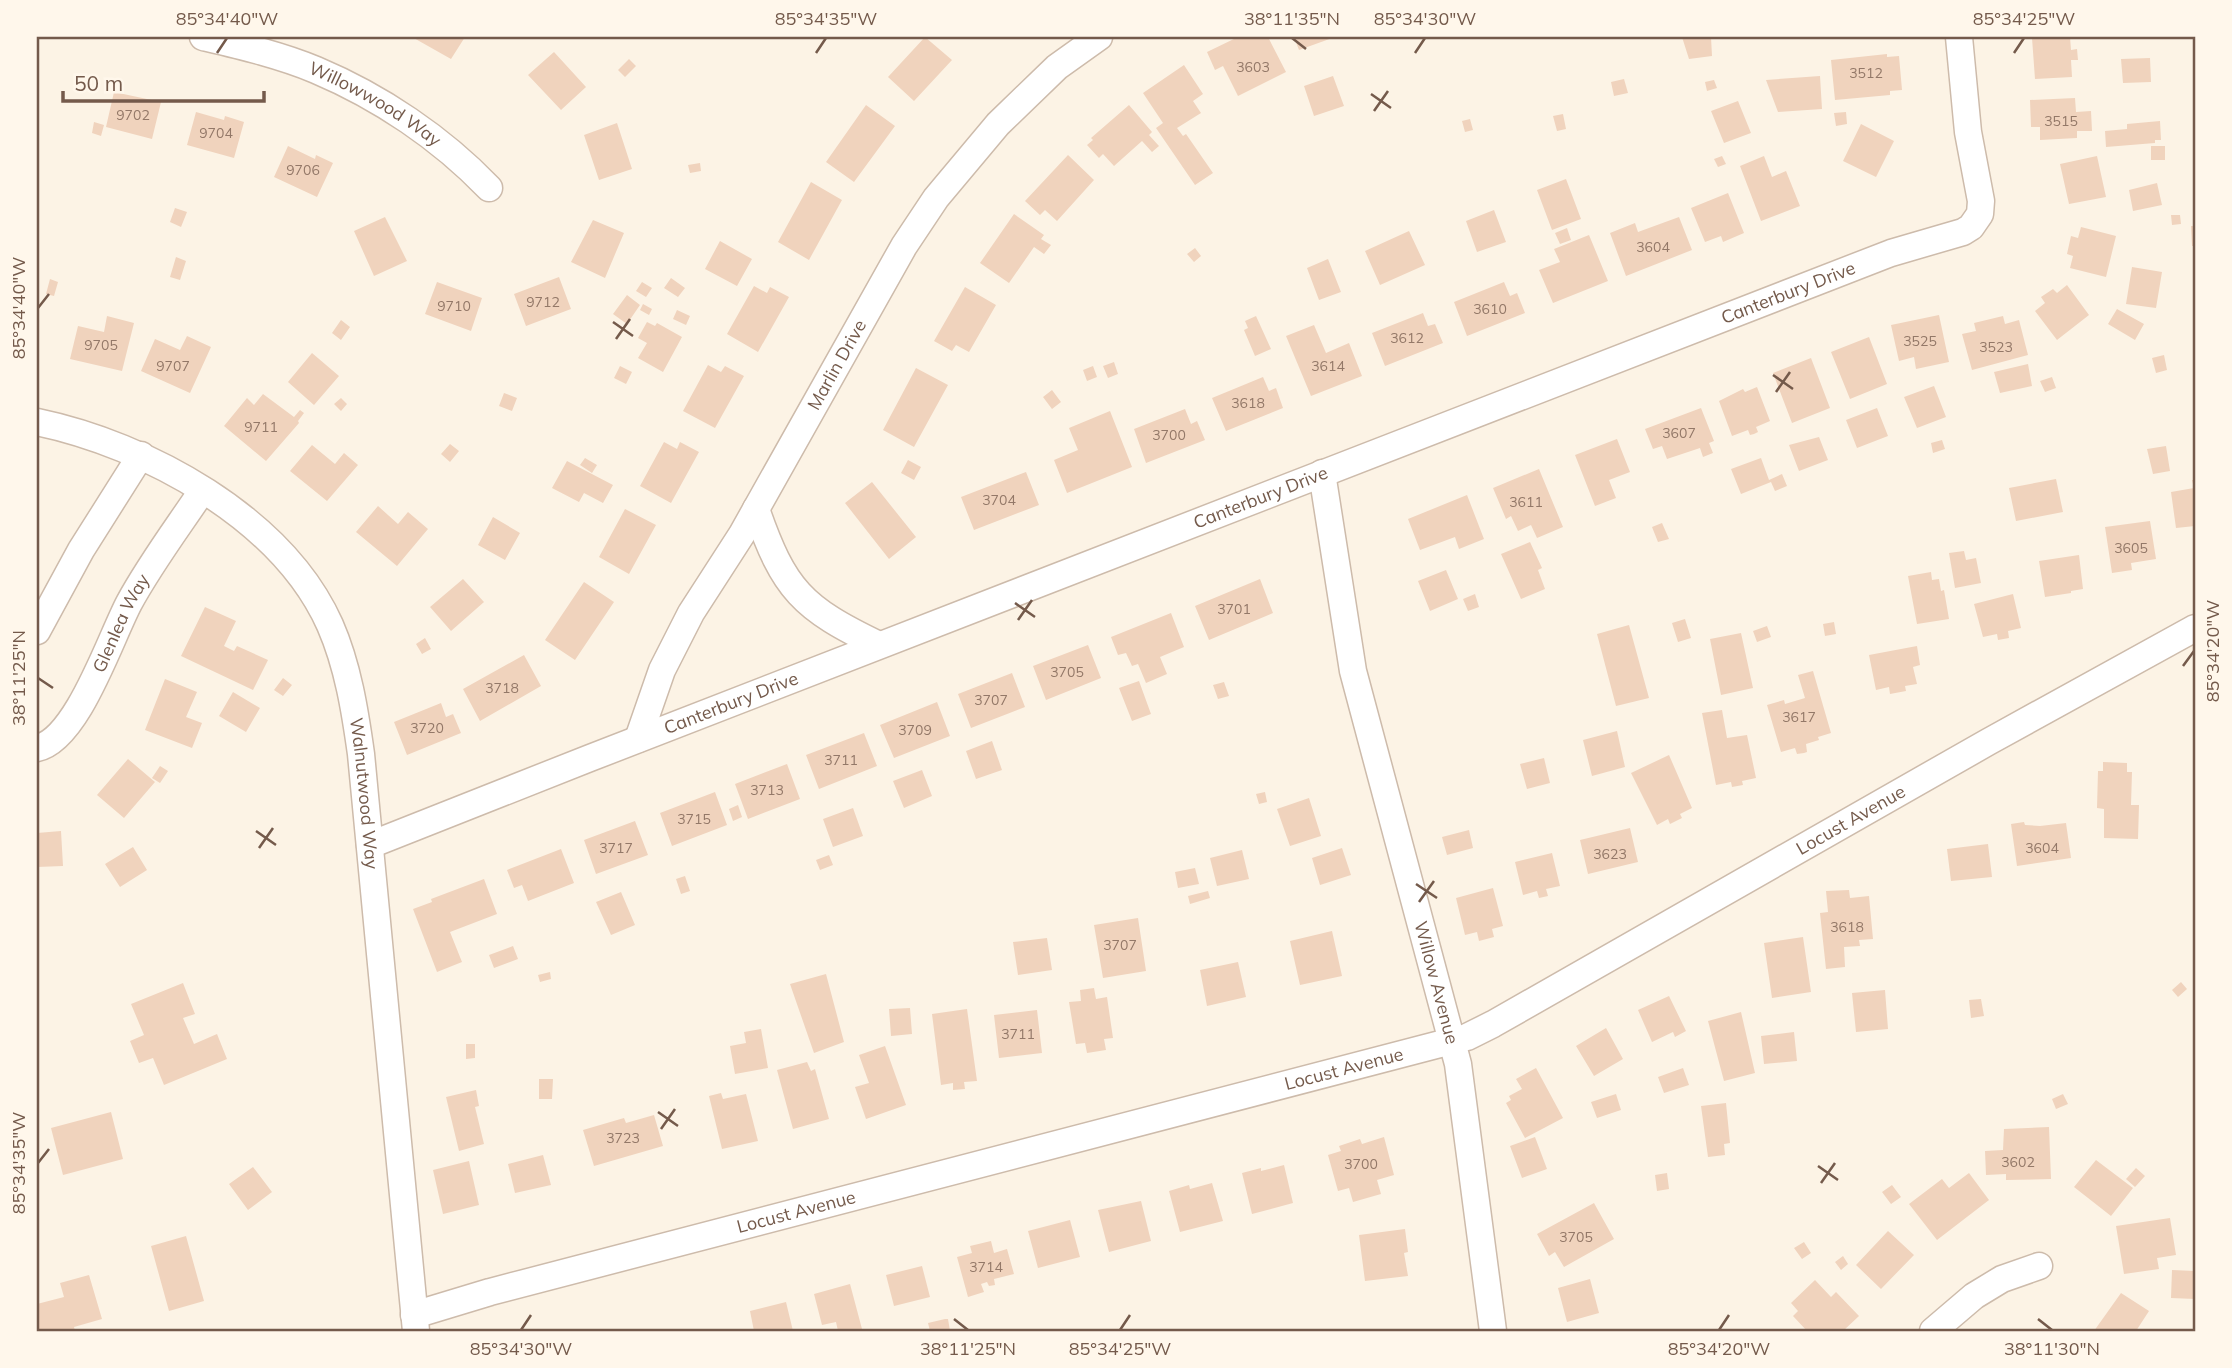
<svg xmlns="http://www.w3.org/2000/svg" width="2232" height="1368" viewBox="0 0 2232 1368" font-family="Mulish,sans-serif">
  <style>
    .building { fill: #f0d3bd }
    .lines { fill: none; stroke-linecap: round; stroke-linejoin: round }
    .minor-casing { stroke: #cdbbab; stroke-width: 29 }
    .minor { stroke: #fff; stroke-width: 26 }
    .ticks { fill: none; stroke: #745a4b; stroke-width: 2.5 }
    .labels { text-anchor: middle; stroke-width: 5; stroke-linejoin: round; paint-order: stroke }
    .number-label { font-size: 14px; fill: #937868 }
    .street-label { font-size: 18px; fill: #745a4b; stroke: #fff7eb }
    .neatline { fill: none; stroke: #745a4b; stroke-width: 2.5 }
    .ticks-label { font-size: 18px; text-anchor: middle; fill: #745a4b }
  </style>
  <rect width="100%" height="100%" fill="#fcf3e5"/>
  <path class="building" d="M412 37H465L451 59Z
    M925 37 952 60 914 101 888 77Z
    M1238 37H1268L1286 72 1238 96 1223 66 1215 70 1207 52Z
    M1294 37H1335L1299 50Z
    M1682 37H1711L1712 56 1689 59Z
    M2070 37 2071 50 2077 49 2078 60H2071L2072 77 2035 79 2032 38Z
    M554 52 586 87 561 110 528 75Z
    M1887 54V57L1899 56 1902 90 1890 91V95L1835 100 1831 60Z
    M2150 58 2151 82 2123 83 2121 59Z
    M629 59 636 66 625 77 618 70Z
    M1184 65 1203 94 1193 101 1201 113 1177 128 1183 136 1186 134 1213 173 1195 185 1156 128 1163 123 1143 93Z
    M1333 76 1344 106 1314 116 1304 86Z
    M1820 76 1822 109 1778 112 1766 80Z
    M1624 79 1628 93 1614 96 1611 82Z
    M1714 80 1717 88 1707 91 1705 82Z
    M114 92 161 102 152 139 106 127Z
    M2075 98 2076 112 2091 111 2092 131H2077V138L2040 140V127H2031L2030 100Z
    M1738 101 1751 133 1724 143 1711 111Z
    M866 105 895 126 854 182 826 162Z
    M1129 105 1152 132 1149 135 1159 146 1152 152 1142 141 1114 166 1103 154 1099 158 1087 145 1093 140 1091 138Z
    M196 112 224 120 225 116 244 122 234 158 187 145Z
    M1846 112 1847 124 1836 126 1834 113Z
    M1563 114 1566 129 1557 131 1553 116Z
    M1470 119 1473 130 1465 132 1462 121Z
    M2160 121 2161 140H2155V143L2106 147 2105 131 2127 129V124Z
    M94 122 104 125 101 136 92 133Z
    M617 123 632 169 599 180 584 135Z
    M1861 124 1894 141 1876 177 1843 161Z
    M288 146 315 159 316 155 333 163 317 197 274 177Z
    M2151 146H2165V160H2151Z
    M1068 155 1094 180 1057 221 1045 210 1040 215 1025 201Z
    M1722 156 1726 164 1718 167 1714 159Z
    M1764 156 1772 177 1786 171 1800 206 1761 221 1740 166Z
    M2097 156 2106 197 2069 204 2060 164Z
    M700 163 701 171 690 173 688 165Z
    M1566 179 1581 219 1552 230 1537 190Z
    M811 182 842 200 809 260 778 242Z
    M2157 183 2162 205 2133 211 2129 190Z
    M1728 193 1744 233 1723 242 1721 236 1705 242 1691 208Z
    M175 208 187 212 181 227 170 222Z
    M1494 210 1506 242 1477 252 1466 221Z
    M1014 214 1044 235 1041 239 1051 245 1044 254 1034 247 1009 283 980 263Z
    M2171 215H2180L2181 224 2172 225Z
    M385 217 407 261 374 276 354 231Z
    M1679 217 1692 250 1626 276 1610 233 1635 223 1638 232Z
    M593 220 624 233 605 278 571 262Z
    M2191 226H2195V246H2192Z
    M2081 227 2116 236 2106 277 2070 268 2073 256 2067 254 2071 236 2078 238Z
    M1567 228 1571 240 1560 244 1555 233Z
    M1409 231 1425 265 1380 285 1365 251Z
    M1589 235 1608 281 1553 303 1539 270 1560 262 1554 249Z
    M720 241 752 259 737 286 705 269Z
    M1195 248 1201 256 1194 262 1187 254Z
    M176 257 186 261 180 280 170 277Z
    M1328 259 1341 292 1319 300 1307 268Z
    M2132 267 2162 272 2156 308 2126 304Z
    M559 277 571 309 526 326 514 294Z
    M671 278 685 288 678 297 664 288Z
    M50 279 58 282 54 296 46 294Z
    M437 282 482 298 471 331 425 314Z
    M642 282 652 288 646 297 636 291Z
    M1504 282 1510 296 1517 293 1525 313 1467 336 1454 302Z
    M2067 285 2089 315 2057 340 2035 311 2045 303 2041 297 2053 289 2057 293Z
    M754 286 767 293 770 287 789 297 758 352 727 334Z
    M965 287 996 305 969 352 956 345 952 351 934 341Z
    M627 295 640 305 627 324 613 314Z
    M643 304 652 309 649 315 640 310Z
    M2117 309 2144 324 2135 340 2108 324Z
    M677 310 690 316 686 325 673 319Z
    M1423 313 1428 326 1435 324 1443 343 1385 366 1372 333Z
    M1939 315 1949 362 1916 369 1914 357 1899 361 1891 325Z
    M107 316 134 323 122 371 70 359 78 326 104 332Z
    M1256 316 1271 349 1255 356 1244 330 1248 328 1245 321Z
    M2003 316 2005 324 2019 320 2028 355 1972 370 1962 334 1976 331 1974 323Z
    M341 320 350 327 341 340 332 333Z
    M647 322 655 326 657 323 682 337 663 372 638 358 647 343 638 338Z
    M1314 325 1326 353 1349 343 1362 376 1311 396 1286 336Z
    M187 336 211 347 190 393 141 371 155 339 180 350Z
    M1869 337 1887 384 1850 399 1831 352Z
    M312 353 339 376 314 405 288 382Z
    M2164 355 2167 370 2156 373 2152 358Z
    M1811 358 1830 408 1792 423 1773 373Z
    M1114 362 1118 374 1108 378 1103 366Z
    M2028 364 2032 386 2000 393 1994 372Z
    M708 365 721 372 725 366 744 376 715 428 683 411Z
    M620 366 632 372 626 384 614 378Z
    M1093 366 1097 377 1087 381 1083 370Z
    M916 368 948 385 914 447 883 430Z
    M1263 377 1269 391 1276 388 1283 408 1226 431 1212 398Z
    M2052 377 2056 388 2045 392 2040 381Z
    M1934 386 1946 417 1917 428 1904 397Z
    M1757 387 1770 421 1756 427 1758 432 1754 434 1750 435 1748 430 1732 436 1719 401 1743 389 1745 392Z
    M1052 390 1061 402 1052 409 1043 397Z
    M504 393 517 398 512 411 499 406Z
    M263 394 294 417 300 410 304 413 298 421 299 423 266 461 224 426 247 398 254 405Z
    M341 398 347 404 341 411 334 404Z
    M1701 408 1714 441 1709 443 1713 453 1703 457 1700 448 1667 459 1662 446 1653 449 1645 429Z
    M1877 408 1888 436 1857 448 1846 420Z
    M1185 409 1191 424 1197 421 1205 440 1146 463 1134 429Z
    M1110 411 1132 467 1067 493 1054 460 1078 450 1069 428Z
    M1819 437 1828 460 1799 471 1789 445Z
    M1617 439 1630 472 1609 480 1616 498 1595 506 1575 455Z
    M1942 440 1945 449 1933 453 1931 443Z
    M664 442 677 449 680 442 699 452 671 503 640 486Z
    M450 444 459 451 450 462 441 454Z
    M312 445 335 464 344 453 358 465 327 501 290 471Z
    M2166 446 2170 471 2153 474 2147 449Z
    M585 458 597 465 592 473 580 465Z
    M1761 458 1769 480 1782 474 1787 486 1775 491 1771 482 1741 494 1731 469Z
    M908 460 921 467 914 480 901 473Z
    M567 461 613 485 603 503 584 493 579 502 552 488Z
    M1539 469 1563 527 1537 538 1531 525 1518 531 1511 516 1506 519 1493 488Z
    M1026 472 1039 505 974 530 961 497Z
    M2056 479 2063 512 2016 521 2009 488Z
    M2192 480H2195V526L2176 528 2171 492 2194 488Z
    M872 482 916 537 889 559 845 503Z
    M1467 495 1484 539 1459 549 1455 537 1420 550 1408 519Z
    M378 506 398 524 408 512 428 529 397 566 356 532Z
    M625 509 656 525 629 574 599 557Z
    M493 517 520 533 505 560 478 545Z
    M2150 521 2156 559 2131 563 2132 570 2112 573 2105 527Z
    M1662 523 1669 539 1658 542 1652 527Z
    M1530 542 1542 568 1538 570 1545 589 1521 599 1501 554Z
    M1964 551 1966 560 1976 558 1981 583 1955 588 1949 553Z
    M2079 555 2083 589 2071 591V593L2045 597 2039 561Z
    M1446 570 1458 599 1430 611 1418 581Z
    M1931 572 1932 580 1939 579 1941 591 1944 590 1949 619 1917 624 1908 576Z
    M463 579 484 602 451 631 430 607Z
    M1260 579 1273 613 1209 640 1195 606Z
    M584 582 614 602 575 660 545 640Z
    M1475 594 1479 607 1468 611 1463 599Z
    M2013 594 2021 628 2008 631 2009 638 1998 640 1997 634 1983 637 1974 604Z
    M205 607 236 621 224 646 234 651 237 646 268 660 253 690 181 656Z
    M1171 613 1184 647 1160 657 1167 674 1146 683 1138 664 1132 666 1126 653 1118 655 1111 637Z
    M1685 619 1691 638 1678 642 1672 623Z
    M1834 622 1836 634 1825 636 1823 624Z
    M1629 625 1649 698 1616 706 1597 634Z
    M1767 626 1771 637 1757 642 1753 631Z
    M1741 633 1753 688 1721 695 1710 639Z
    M425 638 431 649 422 654 416 644Z
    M1088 645 1101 678 1046 700 1033 666Z
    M1917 646 1920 665 1913 667 1917 684 1905 686 1906 691 1890 694 1889 687 1876 690 1869 655Z
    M524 655 541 686 480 721 463 689Z
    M1813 671 1831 733 1818 737 1819 740 1806 744 1807 752 1804 753 1797 754 1795 748 1781 752 1767 705 1784 700 1785 704 1805 698 1798 675Z
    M1012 673 1025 707 971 728 958 694Z
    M283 678 292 685 283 696 274 690Z
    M165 679 197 692 186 717 202 723 192 748 145 730Z
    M1139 681 1151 714 1132 721 1119 688Z
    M1224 682 1229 696 1218 699 1213 685Z
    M233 692 260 708 246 732 219 716Z
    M937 702 950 736 894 758 880 725Z
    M441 703 446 717 453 714 461 733 407 755 394 722Z
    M1722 710 1727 738 1747 735 1756 778 1742 781 1743 785 1732 787 1731 782 1716 785 1702 713Z
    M1617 731 1625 767 1592 776 1583 740Z
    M864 733 877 766 819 789 806 755Z
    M992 741 1002 770 976 779 966 751Z
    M1669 755 1692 808 1680 814 1682 818 1670 824 1668 819 1657 825 1631 773Z
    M1544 758 1550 783 1527 789 1520 764Z
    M128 759 155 782 124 818 97 795Z
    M2103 762 2127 763V772H2132L2131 805H2139L2138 839 2104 838V809L2097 808 2098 771H2103Z
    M787 764 800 799 748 819 735 784Z
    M160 766 168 771 160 783 152 778Z
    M922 770 932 796 904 808 893 781Z
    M715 792 727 825 672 846 660 813Z
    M1265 792 1267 802 1259 804 1256 794Z
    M1309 798 1321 836 1290 846 1277 809Z
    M738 805 742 817 733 821 729 809Z
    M853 808 863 836 833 847 823 819Z
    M635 821 648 855 596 874 584 840Z
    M2024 822 2025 825 2040 826 2066 823 2071 858 2017 866 2011 824Z
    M1630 828 1638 862 1588 874 1580 840Z
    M1469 830 1473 848 1447 855 1442 837Z
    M61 831 63 866 37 867V833Z
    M1988 844 1992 877 1951 881 1947 849Z
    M133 847 147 870 120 887 105 864Z
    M1342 848 1351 875 1320 885 1312 858Z
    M561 849 574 883 528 901 522 885 514 888 507 870Z
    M1242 850 1249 879 1217 886 1210 858Z
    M1552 853 1560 886 1546 889 1548 896 1539 898 1537 891 1523 895 1515 862Z
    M829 855 833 865 820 870 816 860Z
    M1195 868 1199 884 1178 888 1175 872Z
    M685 876 690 891 681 894 676 879Z
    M484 879 497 914 450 932 462 962 437 972 413 909 432 902 431 899Z
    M1493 888 1503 926 1492 929 1494 937 1479 941 1477 932 1465 935 1456 898Z
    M1849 890 1850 898 1869 896 1873 939 1859 940 1860 946 1844 947 1845 967 1826 969 1820 913 1828 912 1826 891Z
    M1208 891 1210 898 1190 904 1188 896Z
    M621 892 635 925 611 935 596 902Z
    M1138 918 1146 971 1103 978 1094 925Z
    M1332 931 1342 976 1300 985 1290 941Z
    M1803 937 1811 992 1772 998 1764 943Z
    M1047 938 1052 970 1018 975 1013 942Z
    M513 946 518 959 494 968 489 955Z
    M1238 962 1246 997 1207 1006 1200 970Z
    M550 972 551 979 540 982 538 975Z
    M826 974 844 1042 814 1053 790 984Z
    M2181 982 2187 989 2178 997 2172 990Z
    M183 983 195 1014 183 1018 194 1044 217 1034 227 1059 164 1085 153 1058 139 1063 130 1041 144 1035 131 1004Z
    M1094 988 1096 999 1107 997 1113 1038 1104 1039 1106 1050 1087 1053 1085 1043 1076 1044 1069 1002 1081 1001 1080 990Z
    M1885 990 1888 1029 1856 1032 1852 993Z
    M1669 996 1686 1031 1675 1037 1673 1032 1652 1042 1638 1010Z
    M1981 999 1984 1016 1971 1018 1969 1000Z
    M910 1008 912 1034 891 1036 889 1009Z
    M967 1009 977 1081 964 1082 965 1089 953 1090V1083L941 1085 932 1014Z
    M1037 1010 1042 1053 999 1058 994 1015Z
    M1741 1012 1755 1073 1724 1081 1708 1021Z
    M1606 1028 1623 1059 1594 1076 1576 1046Z
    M761 1029 768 1068 735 1074 730 1046 746 1043 744 1032Z
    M1794 1032 1797 1061 1764 1064 1761 1036Z
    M466 1044H475V1058L466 1059Z
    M885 1046 906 1105 866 1119 855 1087 869 1083 859 1055Z
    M807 1062 811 1071 815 1069 829 1119 793 1129 777 1070Z
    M1536 1068 1563 1118 1525 1138 1506 1103 1511 1100 1509 1096 1522 1089 1516 1079Z
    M1683 1068 1689 1085 1664 1093 1658 1077Z
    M539 1079H553L552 1099H539Z
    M476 1090 479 1106 475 1107 484 1144 459 1151 446 1097Z
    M721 1093 723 1099 746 1094 758 1141 722 1149 709 1096Z
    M1616 1094 1621 1110 1597 1118 1591 1102Z
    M2063 1094 2068 1104 2056 1109 2052 1099Z
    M1726 1103 1730 1143 1724 1144 1725 1155 1708 1157 1701 1106Z
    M111 1112 123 1159 63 1175 51 1128Z
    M654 1115 663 1146 594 1166 583 1130 624 1118 626 1123Z
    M2049 1127 2051 1179 2006 1180V1174L1986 1175 1985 1151 2003 1150 2004 1129Z
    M1384 1137 1394 1175 1377 1180 1381 1194 1353 1202 1349 1188 1338 1191 1328 1155 1341 1151 1339 1146 1360 1139 1362 1144Z
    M1535 1137 1547 1169 1522 1178 1510 1146Z
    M543 1155 551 1185 515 1193 508 1164Z
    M2096 1160 2133 1188 2111 1216 2074 1187Z
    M469 1161 479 1205 443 1214 433 1170Z
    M1284 1165 1293 1203 1252 1214 1242 1173 1261 1168V1171Z
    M253 1167 272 1192 248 1210 229 1184Z
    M2136 1168 2145 1176 2135 1187 2126 1179Z
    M1667 1173 1669 1189 1657 1191 1655 1175Z
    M1969 1173 1989 1200 1937 1240 1909 1204 1942 1179 1949 1188Z
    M1212 1183 1223 1221 1180 1232 1169 1191 1189 1185 1190 1189Z
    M1892 1185 1901 1197 1891 1204 1882 1192Z
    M1141 1201 1151 1241 1109 1252 1098 1210Z
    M1594 1203 1614 1239 1564 1267 1555 1252 1549 1256 1537 1234Z
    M2170 1218 2176 1255 2157 1258 2159 1269 2124 1274 2116 1226Z
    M1070 1220 1080 1257 1038 1268 1028 1231Z
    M1405 1229 1408 1252 1404 1253 1408 1276 1365 1281 1359 1235Z
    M1888 1231 1914 1255 1881 1289 1856 1265Z
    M186 1236 204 1301 169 1311 151 1246Z
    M991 1241 994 1253 1007 1249 1014 1274 994 1279 995 1285 989 1286 987 1282 981 1284 984 1292 968 1297 957 1257 972 1253 970 1246Z
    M1804 1242 1811 1253 1802 1259 1794 1248Z
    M1843 1256 1848 1264 1841 1270 1835 1262Z
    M922 1266 930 1297 894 1306 886 1275Z
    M2172 1270 2195 1271V1299L2171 1298Z
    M89 1275 102 1319 74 1327 75 1331H37V1304L64 1297 60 1283Z
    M1590 1279 1599 1313 1567 1322 1558 1288Z
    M1815 1280 1831 1297 1836 1292 1859 1316 1843 1331H1807L1793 1316 1798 1311 1791 1303Z
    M850 1284 862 1329 838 1331 836 1322 822 1325 814 1294Z
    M2121 1293 2149 1311 2136 1331H2094Z
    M786 1302 793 1331H754L750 1311Z
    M945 1319H948L950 1331H930L928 1323Z"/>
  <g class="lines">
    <defs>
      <g id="minor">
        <path id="s1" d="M203 37C241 46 280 55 316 70 380 97 441 138 489 188"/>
        <path id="s2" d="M37 422C147 445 282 518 330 625 348 666 355 711 361 754L416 1331"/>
        <path id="s3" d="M1322 473 1353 671 1458 1064 1493 1331"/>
        <path d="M756 509C784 590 802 608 879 645"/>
        <path d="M37 631 81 550 141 455"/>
        <path id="s4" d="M638 739 662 670 691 613 742 534 904 246 936 198 998 124 1057 67 1099 37"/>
        <path id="s5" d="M37 748C77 740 110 639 129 603 150 564 178 527 202 491"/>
        <path id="s6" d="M370 845 590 758 1891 253 1963 232 1971 227 1980 214 1981 201 1968 132 1959 37"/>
        <path id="s7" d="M414 1315 490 1292 1467 1037 1493 1024 1988 742 2195 628"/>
        <path d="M1933 1331 1974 1296 2002 1279 2039 1266"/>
      </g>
    </defs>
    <use href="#minor" class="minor-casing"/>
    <use href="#minor" class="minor"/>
  </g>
  <path class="ticks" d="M1292 38 1306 49M217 53 227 38M816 53 826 38M1415 53 1425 38M2014 53 2024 38M1371 94 1391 108M1374 111 1388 91M38 308 49 294M613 322 633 336M616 339 630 319M1773 375 1793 389M1776 392 1790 372M1015 603 1035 617M1018 620 1032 600M2183 666 2194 651M38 678 53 688M256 831 276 845M259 848 273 828M1416 884 1437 898M1419 902 1434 881M658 1112 678 1126M661 1129 675 1109M38 1163 49 1149M1818 1166 1838 1180M1821 1183 1835 1163M954 1319 968 1330M2038 1319 2052 1330M521 1330 531 1315M1120 1330 1130 1315M1719 1330 1729 1315"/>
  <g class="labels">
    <g class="number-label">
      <text x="1253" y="72">3603</text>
      <text x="1866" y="78">3512</text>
      <text x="133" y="120">9702</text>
      <text x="2061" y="126">3515</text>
      <text x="216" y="138">9704</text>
      <text x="303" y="175">9706</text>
      <text x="1653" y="252">3604</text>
      <text x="543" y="307">9712</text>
      <text x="454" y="311">9710</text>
      <text x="1490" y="314">3610</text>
      <text x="1407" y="343">3612</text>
      <text x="1920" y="346">3525</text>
      <text x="101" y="350">9705</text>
      <text x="1996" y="352">3523</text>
      <text x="173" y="371">9707</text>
      <text x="1328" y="371">3614</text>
      <text x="1248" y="408">3618</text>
      <text x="261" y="432">9711</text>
      <text x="1679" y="438">3607</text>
      <text x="1169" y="440">3700</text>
      <text x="999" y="505">3704</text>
      <text x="1526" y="507">3611</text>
      <text x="2131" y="553">3605</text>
      <text x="1234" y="614">3701</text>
      <text x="1067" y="677">3705</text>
      <text x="502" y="693">3718</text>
      <text x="991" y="705">3707</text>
      <text x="1799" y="722">3617</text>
      <text x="427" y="733">3720</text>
      <text x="915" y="735">3709</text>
      <text x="841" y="765">3711</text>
      <text x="767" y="795">3713</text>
      <text x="694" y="824">3715</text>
      <text x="616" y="853">3717</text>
      <text x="2042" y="853">3604</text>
      <text x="1610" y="859">3623</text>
      <text x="1847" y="932">3618</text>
      <text x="1120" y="950">3707</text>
      <text x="1018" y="1039">3711</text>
      <text x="623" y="1143">3723</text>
      <text x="2018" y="1167">3602</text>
      <text x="1361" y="1169">3700</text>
      <text x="1576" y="1242">3705</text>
      <text x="986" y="1272">3714</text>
    </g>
    <g class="street-label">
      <text dy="6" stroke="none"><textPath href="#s1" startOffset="186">Willowwood Way</textPath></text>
      <text dy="6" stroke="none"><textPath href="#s6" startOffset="1522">Canterbury Drive</textPath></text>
      <text dy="6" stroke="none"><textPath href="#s4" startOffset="425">Marlin Drive</textPath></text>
      <text dy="6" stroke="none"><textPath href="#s6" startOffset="956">Canterbury Drive</textPath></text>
      <text dy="6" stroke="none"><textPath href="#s5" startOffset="154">Glenlea Way</textPath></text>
      <text dy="6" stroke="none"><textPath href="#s6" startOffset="388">Canterbury Drive</textPath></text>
      <text dy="6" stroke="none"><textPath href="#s2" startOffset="541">Walnutwood Way</textPath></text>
      <text dy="6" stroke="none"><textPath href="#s7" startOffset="1530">Locust Avenue</textPath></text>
      <text dy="6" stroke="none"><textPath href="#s3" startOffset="523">Willow Avenue</textPath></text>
      <text dy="6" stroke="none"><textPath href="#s7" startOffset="962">Locust Avenue</textPath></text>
      <text dy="6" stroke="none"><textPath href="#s7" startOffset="396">Locust Avenue</textPath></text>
    </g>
  </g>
  <rect width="2232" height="1368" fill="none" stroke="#fff7eb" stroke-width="77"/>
  <path d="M63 91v10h201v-10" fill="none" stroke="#745a4b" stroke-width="3.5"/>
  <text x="74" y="91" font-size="21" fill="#745a4b" stroke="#fff7eb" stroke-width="5" paint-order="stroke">50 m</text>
  <rect x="38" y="38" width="2156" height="1292" class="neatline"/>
  <g class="ticks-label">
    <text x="227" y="25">85°34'40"W</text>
    <text x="826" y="25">85°34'35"W</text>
    <text x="1292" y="25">38°11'35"N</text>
    <text x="1425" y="25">85°34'30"W</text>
    <text x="2024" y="25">85°34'25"W</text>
    <text transform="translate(19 308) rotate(-90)" y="6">85°34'40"W</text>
    <text transform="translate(2213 651) rotate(-90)" y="6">85°34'20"W</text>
    <text transform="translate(19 678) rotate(-90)" y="6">38°11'25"N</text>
    <text transform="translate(19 1163) rotate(-90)" y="6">85°34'35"W</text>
    <text x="521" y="1355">85°34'30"W</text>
    <text x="968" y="1355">38°11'25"N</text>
    <text x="1120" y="1355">85°34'25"W</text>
    <text x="1719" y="1355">85°34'20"W</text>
    <text x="2052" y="1355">38°11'30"N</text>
  </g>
</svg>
